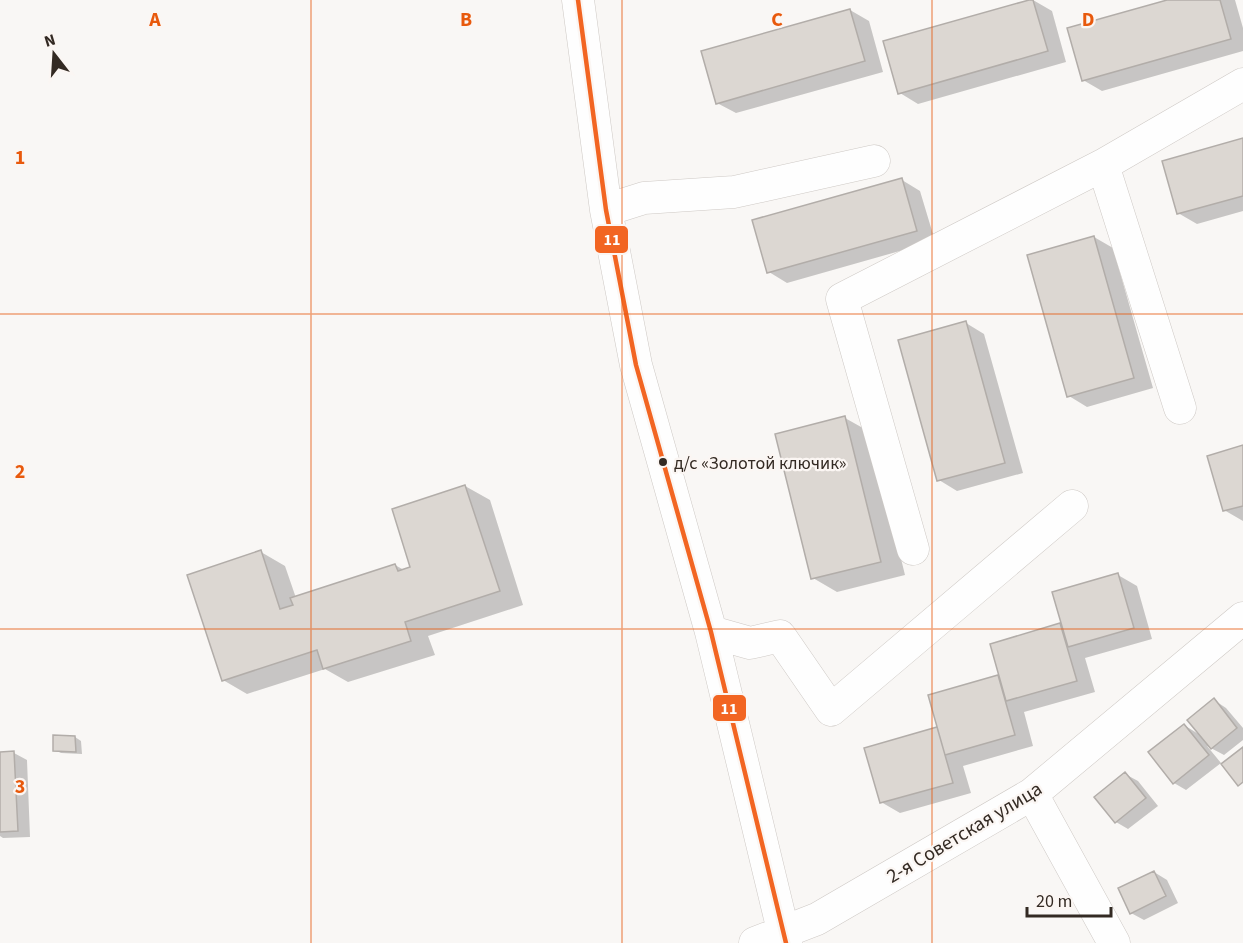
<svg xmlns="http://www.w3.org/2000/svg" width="1243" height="943" viewBox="0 0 1243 943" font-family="'Source Sans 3',sans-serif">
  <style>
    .shadow { fill: #0003 }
    .building { fill: #dcd7d2; stroke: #b2ada9; stroke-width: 1.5 }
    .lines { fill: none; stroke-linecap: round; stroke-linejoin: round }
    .minor-casing { stroke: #cec9c5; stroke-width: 33 }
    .minor { stroke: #fefefe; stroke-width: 32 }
    .bus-1-casing { stroke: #fbf6f3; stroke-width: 9 }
    .bus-1 { stroke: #f26522; stroke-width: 4.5 }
    .grid { fill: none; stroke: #e8590c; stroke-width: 1.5; stroke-opacity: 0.55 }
    .bus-dot { fill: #332a23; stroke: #fbf6f3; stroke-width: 2 }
    .labels { text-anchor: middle; stroke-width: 4.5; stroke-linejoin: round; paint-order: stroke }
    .bus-label { font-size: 18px; fill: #332a23; stroke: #fbf6f3; text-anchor: start }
    .street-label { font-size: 20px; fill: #332a23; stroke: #fbf6f3 }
    .grid-label { font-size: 20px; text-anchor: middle; font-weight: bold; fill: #e8590c; stroke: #fbf6f3; stroke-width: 4.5; stroke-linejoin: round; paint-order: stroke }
    .line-badge { stroke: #fbf6f3; stroke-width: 2 }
    .badge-label { font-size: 16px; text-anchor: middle; font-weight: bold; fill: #fff }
  </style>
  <rect width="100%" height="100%" fill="#f9f7f5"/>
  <path class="shadow" d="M1033 0 1052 11 1066 62 918 104 900 93Z
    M1173 0H1235L1243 28V51L1102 91 1083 80Z
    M850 10 869 21 883 72 736 113 717 103Z
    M1243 140V211L1197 224 1178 213Z
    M902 180 920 191 935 241 787 283 769 272Z
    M1094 237 1113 248 1153 388 1087 407 1069 396Z
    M966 323 984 334 1023 473 957 491 939 480Z
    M845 418 870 432 905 575 837 592 813 578Z
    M1243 447V521L1224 510Z
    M465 486 490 500 523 605 428 636 435 655 348 682 325 669 247 694 223 680 261 552 285 566 296 598 395 565 404 570 412 568Z
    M1118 575 1137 586 1152 639 1085 658 1095 692 1024 712 1033 746 963 766 971 793 900 813 881 802 866 749 939 728 930 696 1000 676 992 645 1063 624Z
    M1214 700 1226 708 1243 728V740L1224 755 1207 746 1221 763 1186 790 1174 783 1184 725 1200 735Z
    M75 737 81 741 82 754 61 753 55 750Z
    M0 753H14L27 760 30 837 3 838 0 836Z
    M1125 774 1138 781 1158 806 1128 829 1116 822Z
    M1154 872 1167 880 1178 903 1144 920 1131 913Z"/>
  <path class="building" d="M1029 0H1033L1048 51 898 94 883 41Z
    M1167 0H1220L1231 39 1082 81 1067 28Z
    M850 9 865 61 716 104 701 51Z
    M1243 138V196L1177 214 1162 161Z
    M902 178 917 231 767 273 752 220Z
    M1094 236 1134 378 1067 397 1027 255Z
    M966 321 1005 463 937 481 898 340Z
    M845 416 881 562 811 579 775 434Z
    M1243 445V506L1223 511 1207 456Z
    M465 485 500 591 405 622 411 641 323 669 317 650 222 681 187 575 261 550 280 609 293 605 290 598 395 564 398 571 410 567 392 509Z
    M1118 573 1134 628 1068 647 1052 592Z
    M1060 623 1077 681 1006 701 990 644Z
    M998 675 1015 735 945 755 928 695Z
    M1214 698 1237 728 1211 749 1187 720Z
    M1184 724 1209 755 1173 784 1148 752Z
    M937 727 953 783 880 803 864 748Z
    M53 735 75 736 76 752 53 751Z
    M1243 747V782L1238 786 1221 764Z
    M14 751 18 831 0 832V752Z
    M1125 772 1146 798 1115 823 1094 797Z
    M1154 871 1166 896 1130 914 1118 888Z"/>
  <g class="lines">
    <defs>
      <path id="minor" d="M578 0 606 210 636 365 711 632 786 943
        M1103 165 1180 408
        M606 210 644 198 734 192 874 161
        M913 549 842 299 1103 165 1243 84
        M711 632 750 643 780 636 831 710 1072 506
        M1032 794 1114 943
        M755 943 817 919 1032 794 1243 618"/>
    </defs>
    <use href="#minor" class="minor-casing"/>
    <use href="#minor" class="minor"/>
    <defs>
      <path id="bus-1" d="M578 0 606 210 636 365 711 632 786 943"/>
    </defs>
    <use href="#bus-1" class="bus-1-casing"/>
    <use href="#bus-1" class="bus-1"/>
  </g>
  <path class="grid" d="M311 0V943M622 0V943M932 0V943M0 314H1243M0 629H1243"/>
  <circle class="bus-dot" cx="663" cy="462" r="5"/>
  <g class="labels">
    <g class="bus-label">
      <text x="674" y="469">д/с «Золотой ключик»</text>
    </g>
    <g class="street-label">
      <text transform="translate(964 832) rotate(-31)" y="7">2-я Советская улица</text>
    </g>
  </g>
  <g class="grid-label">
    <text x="155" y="26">A</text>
    <text x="466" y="26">B</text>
    <text x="777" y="26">C</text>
    <text x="1088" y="26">D</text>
    <text x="20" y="164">1</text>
    <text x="20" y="478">2</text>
    <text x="20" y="793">3</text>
  </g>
  <g class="line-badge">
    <rect x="594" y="225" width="35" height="29" rx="6" fill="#f26522"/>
    <rect x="712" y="694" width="35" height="28" rx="6" fill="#f26522"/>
  </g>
  <g class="badge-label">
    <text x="612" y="245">11</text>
    <text x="729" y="714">11</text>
  </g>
  <g transform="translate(54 54) rotate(343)" stroke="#fbf6f3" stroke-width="4.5" paint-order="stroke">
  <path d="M0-4.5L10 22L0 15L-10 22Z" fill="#332a23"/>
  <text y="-9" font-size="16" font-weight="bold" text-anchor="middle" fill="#332a23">N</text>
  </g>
  <path d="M1027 907v9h84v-9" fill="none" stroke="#332a23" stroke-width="3"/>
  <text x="1036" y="907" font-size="18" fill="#332a23" stroke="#fbf6f3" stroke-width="4.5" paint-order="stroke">20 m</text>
</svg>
